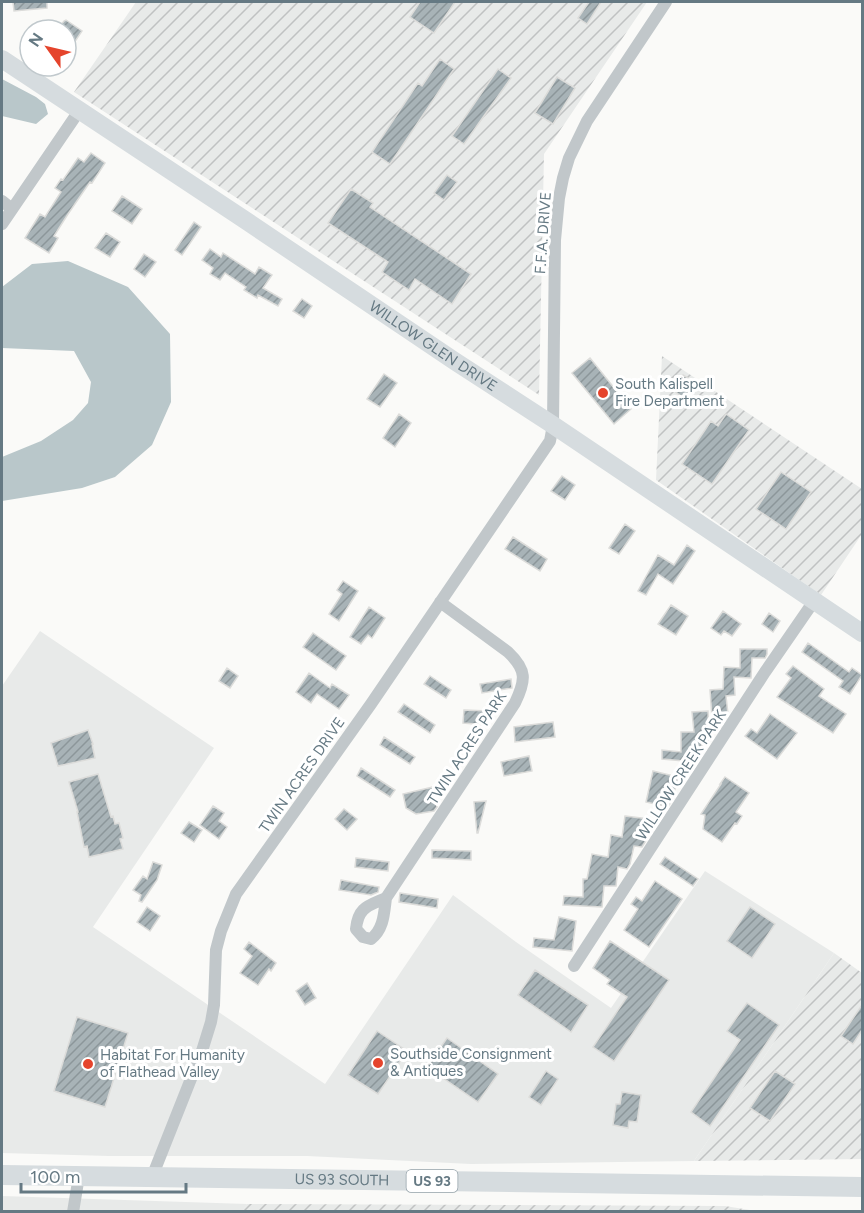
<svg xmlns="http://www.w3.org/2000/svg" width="864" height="1213" viewBox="0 0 864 1213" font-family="Figtree,sans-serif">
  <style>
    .built { fill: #e8eae9 }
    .industrial { fill: url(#industrial-furrows) }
    .water { fill: #b9c7ca }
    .building { fill: url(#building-hatch); stroke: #dcdcda; stroke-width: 1.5 }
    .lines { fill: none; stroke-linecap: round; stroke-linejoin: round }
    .minor { stroke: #c1c7ca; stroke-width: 12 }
    .secondary { stroke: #d6dcdf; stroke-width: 18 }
    .primary { stroke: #d6dcdf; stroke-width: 20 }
    .poi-dot { fill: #e5442c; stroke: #fff; stroke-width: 2 }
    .labels { text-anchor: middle; stroke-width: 6; stroke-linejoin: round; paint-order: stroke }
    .shield { fill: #fff; stroke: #93a1a8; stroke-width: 1.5 }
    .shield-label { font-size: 14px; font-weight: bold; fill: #657983 }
    .street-label { font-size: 15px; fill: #657983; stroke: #fff }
    .poi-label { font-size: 15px; fill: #657983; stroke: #fff; text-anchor: start }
  </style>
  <defs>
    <pattern id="industrial-furrows" width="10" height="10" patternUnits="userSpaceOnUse" patternTransform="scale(1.5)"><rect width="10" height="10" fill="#e8eae9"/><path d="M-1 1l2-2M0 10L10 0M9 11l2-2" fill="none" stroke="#c0c2c2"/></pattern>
    <pattern id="building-hatch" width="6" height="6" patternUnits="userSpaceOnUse" patternTransform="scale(1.5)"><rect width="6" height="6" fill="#a8b3b7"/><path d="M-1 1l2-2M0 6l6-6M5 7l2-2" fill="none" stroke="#8c969a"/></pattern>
  </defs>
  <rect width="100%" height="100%" fill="#fafaf8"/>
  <path class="built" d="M40 631 214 748 93 927 325 1084 453 895 516 942 611 1008 705 871 834 953 694 1161 471 1164 307 1156H109L2 1153V686Z
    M2 1196 247 1204 242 1212H2Z"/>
  <path class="industrial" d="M136 2H647L544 154 539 395 74 92Z
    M662 356 862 489V534L821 595 656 480Z
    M834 953 862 973V1159L694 1161Z
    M247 1204 725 1206 756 1211H242Z"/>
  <path class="water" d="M2 79 36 97 45 104 48 114 36 124 2 116Z
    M68 261 128 287 170 334 171 402 152 445 115 477 82 488 2 501V457L41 441 73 420 88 403 91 382 74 351 2 348V287L32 264Z"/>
  <path class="building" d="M13 2H47V8L14 11Z
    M420 2H455L434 33 410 17Z
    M589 2H601L587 24 578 18Z
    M66 20 82 31 66 55V30H57L64 21Z
    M440 59 454 69 390 164 372 152 418 83 422 86Z
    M498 69 511 78 464 144 452 136Z
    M557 77 575 88 553 124 535 113Z
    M91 153 105 163 92 183 90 182 68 214 54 236 58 238 49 253 25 238 40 214 45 217 61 192 55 188 61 179 63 180 78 158 84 162Z
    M447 175 457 182 444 200 434 193Z
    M351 189 373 203 370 207 471 274 452 304 415 279 409 290 382 272 388 262 328 223Z
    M122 196 142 209 132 224 112 211Z
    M194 222 201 227 182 255 175 250Z
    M106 233 120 242 110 257 95 248Z
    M210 249 221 257 223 253 255 274 259 267 272 275 263 288 282 299 278 306 258 295 257 298 244 290 246 287 225 273 220 280 210 274 213 268 202 260Z
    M144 254 156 262 145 277 134 269Z
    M302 299 312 306 304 318 293 311Z
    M590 358 631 409 614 424 572 373Z
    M384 374 397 383 380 407 367 399Z
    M683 375 696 383 685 399 673 390Z
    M399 414 411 423 395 447 383 438Z
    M726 414 749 430 712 484 682 464 711 421 718 426Z
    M781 472 811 492 786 529 756 509Z
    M562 476 575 485 565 500 551 491Z
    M625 524 635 531 619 554 609 548Z
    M513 537 547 559 540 571 505 549Z
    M687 545 695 551 673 584 658 574 646 595 638 591 658 555 674 565Z
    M343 581 358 591 339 621 329 614 342 594 337 590Z
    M671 605 688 616 676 635 658 624Z
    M369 607 385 618 372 638 368 635 361 644 350 637Z
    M723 611 741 624 732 636 724 631 721 635 711 628Z
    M769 613 780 621 773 632 762 624Z
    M313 633 346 656 336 670 303 647Z
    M808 643 849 672 852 668 862 675 850 694 839 687 843 681 802 652Z
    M740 649H767V654L765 658H752L751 678 734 677 735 695 726 696 728 714 726 717 712 718 710 690 723 689 724 667 740 668Z
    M793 666 824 689 819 696 846 714 833 733 777 697 791 678 786 674Z
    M227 668 238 676 230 688 219 681Z
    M309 673 330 688 332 684 349 695 339 709 317 694 311 703 296 692Z
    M430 676 451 690 446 698 424 684Z
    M511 679 512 688 482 693 480 684Z
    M404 704 435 725 430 733 398 712Z
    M464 710 488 711 487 725 463 723Z
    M708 711 709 741H702L701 756 696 762 662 759V750L681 752V732H694L692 712Z
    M770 714 797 733 777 759 745 736 751 729 757 733Z
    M553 722 555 737 515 742 514 727Z
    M88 730 93 744H92L95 758 58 766 51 743Z
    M384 737 415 757 410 764 380 745Z
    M529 756 532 771 504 776 501 762Z
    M361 768 395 790 390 797 357 776Z
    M653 771 678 777 673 798 668 807 646 802Z
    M98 774 111 817 113 816 115 824 119 823 123 838 120 839 123 849 89 857 87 846 84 847 77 812H78L69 782Z
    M725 777 749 793 736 812 742 816 737 824 735 823 722 842 703 829 705 815 701 814 721 784H720Z
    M433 787 437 807 434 811 416 814 406 808 403 794Z
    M486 801 478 833H477L474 802Z
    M213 806 224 813 219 821 227 827 219 839 200 825Z
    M344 809 357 819 347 830 335 819Z
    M625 816 649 819 647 839 642 847 634 846 630 864 627 869 618 867 616 886H604L602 907 563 905 564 896 583 897V879H587L592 854 608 857 611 835 622 837Z
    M189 822 202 830 194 842 181 833Z
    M432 850 471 851V860L432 858Z
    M665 857 698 879 693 886 660 864Z
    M356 858 389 862 388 871 355 867Z
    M153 862 162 865 157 880 142 902 139 901 141 895 133 890 143 876 147 879Z
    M341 880 379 887 378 892 371 895 339 890Z
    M655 881 682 899 649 947 624 930 638 909 631 904 636 897 642 901Z
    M400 893 438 899 437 908 399 902Z
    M147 907 160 916 150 931 137 922Z
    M750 907 775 924 752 958 727 941Z
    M559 917 576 921 572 951 533 947 534 938 554 940Z
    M610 941 669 980 614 1061 593 1047 627 997 607 984 610 980 593 968Z
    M249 942 276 963 271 971 269 969 258 985 240 973 252 956 244 949Z
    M535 970 588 1005 571 1032 518 995Z
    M307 983 316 998 305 1005 296 991Z
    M747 1003 779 1025 710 1126 691 1112 740 1040 727 1031Z
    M862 1005V1030L853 1044 841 1036Z
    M77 1017 128 1033 105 1107 54 1091Z
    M377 1031 407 1051 378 1094 348 1075Z
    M447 1038 498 1074 478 1102 427 1067Z
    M546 1071 558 1079 541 1105 529 1097Z
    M775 1071 795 1084 770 1121 750 1108Z
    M622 1092 641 1095 637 1122 629 1121 628 1128 613 1125 616 1104H620Z"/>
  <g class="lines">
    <path class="minor" d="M2 201 12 209
      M2 224 79 111
      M386 898C384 913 384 929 371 939L363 937 356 929C358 907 368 906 386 898L515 703C526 680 527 670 508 652L440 602
      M574 966 765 672 814 601
      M152 1177 202 1051 211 1022 214 1005 216 950 221 931 236 894 371 704 550 441 553 425 555 240 559 198 563 178 569 158 587 121 666 2
      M73 1212 79 1176"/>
    <path class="secondary" id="s1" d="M2 59 242 218 456 362 553 425 862 633"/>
    <path class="primary" id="s2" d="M2 1175 862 1187"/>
  </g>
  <g class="poi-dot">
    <circle cx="603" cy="393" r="6"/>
    <circle cx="378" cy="1063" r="6"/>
    <circle cx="88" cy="1064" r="6"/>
  </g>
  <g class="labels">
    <rect class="shield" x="406.5" y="1170" width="51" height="22" rx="4.5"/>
    <g class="shield-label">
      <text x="432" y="1186">US 93</text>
    </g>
    <g class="street-label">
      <text transform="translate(543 233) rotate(-86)" y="5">F.F.A. DRIVE</text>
      <text dy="5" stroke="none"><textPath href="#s1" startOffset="518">WILLOW GLEN DRIVE</textPath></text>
      <text transform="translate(467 748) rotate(-57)" y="5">TWIN ACRES PARK</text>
      <text transform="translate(302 775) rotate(-55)" y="5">TWIN ACRES DRIVE</text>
      <text transform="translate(681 775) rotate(-57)" y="5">WILLOW CREEK PARK</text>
      <text dy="5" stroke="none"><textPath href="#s2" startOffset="340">US 93 SOUTH</textPath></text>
    </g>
    <g class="poi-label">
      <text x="615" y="389">South Kalispell<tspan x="615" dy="17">Fire Department</tspan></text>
      <text x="390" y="1059">Southside Consignment<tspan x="390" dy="17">&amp; Antiques</tspan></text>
      <text x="100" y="1060">Habitat For Humanity<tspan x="100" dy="17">of Flathead Valley</tspan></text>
    </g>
  </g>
  <rect width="864" height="1213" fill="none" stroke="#657983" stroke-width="6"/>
  <g transform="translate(48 48) rotate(304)"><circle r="28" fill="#ffffff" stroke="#c1c9cd" stroke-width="1.5"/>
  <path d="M0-4.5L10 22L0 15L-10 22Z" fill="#e5442c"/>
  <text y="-9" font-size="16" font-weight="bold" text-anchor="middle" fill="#657983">N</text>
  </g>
  <path d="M21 1183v9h165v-9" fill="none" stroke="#657983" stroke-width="3"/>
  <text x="30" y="1183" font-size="18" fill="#657983" stroke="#ffffff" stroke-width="4.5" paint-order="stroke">100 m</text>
</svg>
